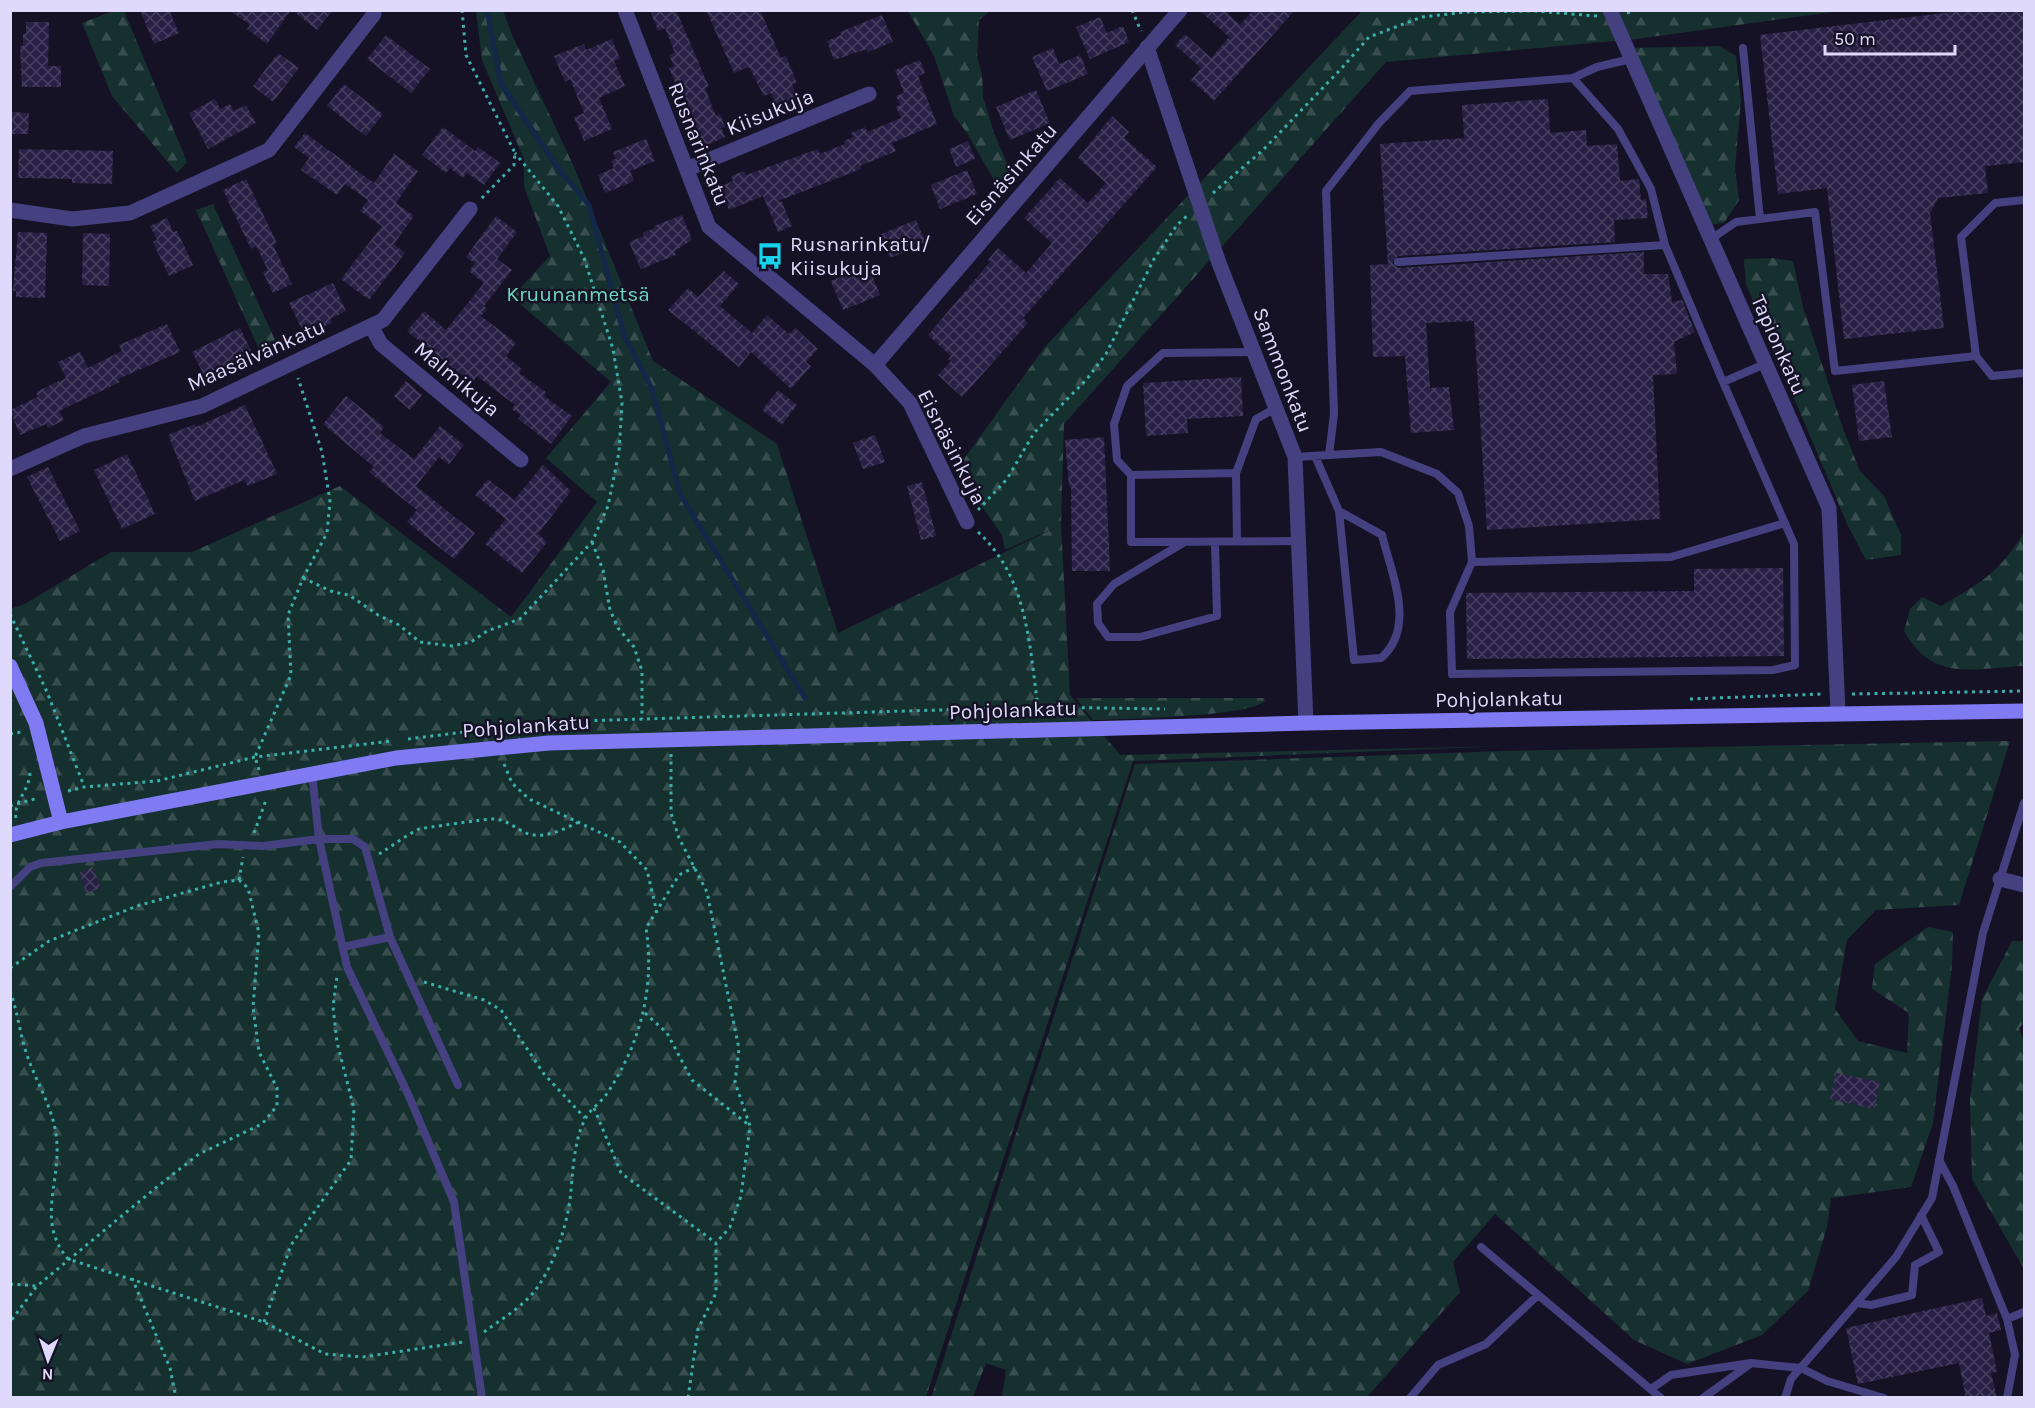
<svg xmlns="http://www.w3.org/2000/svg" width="2035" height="1408" viewBox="0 0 2035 1408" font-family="Karla,sans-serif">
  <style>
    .forest { fill: url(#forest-firs) }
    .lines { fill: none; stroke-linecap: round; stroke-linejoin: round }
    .stream { stroke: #132749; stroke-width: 5 }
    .building { fill: url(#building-cross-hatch) }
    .path { stroke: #3bafaa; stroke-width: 3; stroke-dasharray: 3 4.5; stroke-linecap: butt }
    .lane { stroke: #454181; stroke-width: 8 }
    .street { stroke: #454181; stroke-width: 15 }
    .secondary { stroke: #807af3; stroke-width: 15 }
    .labels { text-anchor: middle; stroke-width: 5; stroke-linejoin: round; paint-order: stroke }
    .street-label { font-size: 21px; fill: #dfdafc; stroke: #161226 }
    .poi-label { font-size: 21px; fill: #dfdafc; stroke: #161226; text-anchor: start }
    .park-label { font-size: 21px; fill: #6cd6be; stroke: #161226 }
  </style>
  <defs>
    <pattern id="forest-firs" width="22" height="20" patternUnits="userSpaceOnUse" patternTransform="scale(1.5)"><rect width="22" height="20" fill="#15302f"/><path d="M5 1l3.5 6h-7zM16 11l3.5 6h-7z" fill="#374d4e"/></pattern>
    <pattern id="building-cross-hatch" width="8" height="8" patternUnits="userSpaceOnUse" patternTransform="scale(1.5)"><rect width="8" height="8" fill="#282045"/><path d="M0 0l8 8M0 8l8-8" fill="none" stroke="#474061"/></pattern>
  </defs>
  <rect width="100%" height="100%" fill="#161226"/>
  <path class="forest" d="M113 11H124L187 162 177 173 112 96 82 23Z
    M476 11H503L513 37 574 167 653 361 777 444 838 633 1061 525 1005 550 1002 535 956 470 1044 348 1362 11H1840L1636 39 1386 62 1064 424 1061 524 1070 695 1120 755 1504 746 1133 761 926 1397H11L10 609 25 604 111 552H192L340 486 511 617 597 502 546 458 611 382 512 297 550 256 524 187V159L482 60Z
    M908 11H990L979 20 977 58 982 74 983 97 994 133 1009 168 1003 179 994 180 967 133 954 116 934 56Z
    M1719 46 1736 56 1741 100 1735 168 1739 200 1724 223 1707 225 1630 48Z
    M213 204 276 342 259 349 196 210Z
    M1773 258 1793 261 1803 307 1845 434 1860 471 1884 496 1901 535V555L1866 560 1848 526 1746 284 1744 259Z
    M2024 532V666C1974 668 1933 683 1904 631L1910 609 1922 597 1941 606C1981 583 2000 572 2024 532Z
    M1076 698H1263L1265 701C1248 717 1130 718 1100 720H1093Z
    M2010 741 1959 905 1876 910 1847 940 1835 1009 1858 1041 1907 1053 1909 1013 1872 989 1875 964 1928 927 1953 932 1952 965 1933 1123 1911 1187 1831 1198 1827 1227 1808 1291 1762 1335 1687 1364 1634 1340 1495 1214 1453 1262 1460 1292 1367 1397H1002L1006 1370 986 1363 973 1397 931 1398 1135 764 1504 751Z
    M2012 941H2024V1023L2019 1028 2024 1042V1269L1972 1179 1970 1099 1982 999Z"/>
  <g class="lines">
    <path class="stream" d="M487 10 501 84 561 172 589 205 624 335 652 389 680 494 805 698"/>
  </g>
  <path class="building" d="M140 10H169L179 33 154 44Z
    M229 10H291L267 44 247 29 250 25Z
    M292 10H333L317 30Z
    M650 10H676L709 87 705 88 716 116 720 114 725 127 721 128 725 137 703 147 681 85 677 87 669 68 674 66 669 55 675 53 665 28 658 31Z
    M706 10H760L781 58 786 56 797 83 792 84 801 106 780 115 771 93 764 96 749 67 734 73Z
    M1199 10H1224L1240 25 1253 10H1295L1214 101 1191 80 1201 68 1175 45 1185 34 1211 58 1229 37Z
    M1970 10H2025V162L1985 166 1988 193 1938 198 1930 213 1944 328 1844 339 1827 188 1778 194 1760 35Z
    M882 15 893 42 868 52 867 49 834 60 827 41 841 35 840 32Z
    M1100 17 1107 33 1123 26 1129 42 1090 59 1076 27Z
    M26 22H49L48 66H61V87H22L20 46H23V34H26Z
    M386 35 430 69 411 93 367 59Z
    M612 39 620 59 614 61 625 86 599 98 612 129 584 141 574 117 584 113 570 79 565 82 554 56 584 44 586 50Z
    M1053 48 1059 64 1080 55 1088 74 1047 91 1032 57Z
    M278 53 299 68 273 102 253 86Z
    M920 60 925 73 918 76 937 124 892 143 896 151 860 166 861 169 778 201 782 202 792 226 778 232 763 196 729 210 720 187 733 181 731 176 744 171 746 175 818 149 820 154 845 144 844 141 853 137 851 133 865 127 867 132 901 118 896 107 900 105 896 96 904 93 895 70Z
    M344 84 383 114 366 136 327 106Z
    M1036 90 1050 123 1010 140 996 107Z
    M215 99 220 109 230 104 234 111 246 105 256 123 208 149 189 113Z
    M1548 99 1550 133 1586 130 1587 146 1617 144 1620 181 1639 179 1641 200 1646 199 1648 218 1614 220 1615 242 1398 256 1392 263 1398 268 1644 252V274H1668L1672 302 1682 300 1695 332 1674 342 1677 374 1653 375 1660 519 1487 530 1474 321 1426 323 1430 388 1449 387 1454 430 1411 433 1405 356 1373 357 1370 265 1388 264 1380 144 1464 138 1462 105Z
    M10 112 29 113 28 134H10Z
    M1112 116 1129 132 1124 138 1157 167 1023 318 1028 323 962 397 938 375 951 361 948 359 951 356 928 335 990 262 988 260 998 248 1026 273 1052 243 1024 218 1060 178 1088 203 1106 183 1078 158Z
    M443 127 475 151 478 147 500 163 484 185 467 173 463 178 450 168 446 173 422 155Z
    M305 133 374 183 394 154 418 171 396 203 414 216 394 244 405 253 369 300 341 279 382 226 360 211 368 200 345 184 337 195 301 170 309 158 294 147Z
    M646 139 655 161 630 171 634 181 605 193 598 175 614 168 611 161 616 159 613 152Z
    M968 141 975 159 956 167 949 149Z
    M19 149 113 151 112 184 72 183V179L18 178Z
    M967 170 977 194 940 209 931 185Z
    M246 179 277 243 273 245 292 284 273 293 263 272 268 270 256 246 251 249 223 190Z
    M682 215 692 240 675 251 676 255 641 269 629 242 644 236 643 233 655 228 654 226Z
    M496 216 517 232 497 259 512 270 484 306 487 309 481 316 516 343 506 356 522 369 519 373 546 392 544 396 572 416 551 444 518 419 521 415 512 409 515 405 477 376 472 383 407 331 424 311 446 330 484 283 469 271 475 263 466 257Z
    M167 218 173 232 177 231 193 265 169 276 153 242 157 240 150 226Z
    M916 220 926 243 890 258 881 234Z
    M18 232 47 233 45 298 16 297V291H13Z
    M83 233 110 234 109 286 82 285Z
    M858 270 859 274 870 270 880 295 843 310 831 281Z
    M724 271 739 284 720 306 752 333 767 315 789 334 795 328 818 349 806 362 811 366 791 389 751 352 739 367 668 310 688 288 698 297Z
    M333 283 346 311 330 319 332 323 320 328 318 324 303 331 289 303Z
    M167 324 180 352 118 379 120 382 59 411 64 420 48 428 46 424 20 435 10 410 38 397 36 392 66 378 58 362 80 352 88 368 122 351 119 345Z
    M240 328 253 355 206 379 192 352Z
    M1241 377 1243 416 1187 419 1188 433 1146 436 1143 383Z
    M406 381 422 395 410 410 394 396Z
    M1884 381 1892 437 1859 441 1852 385Z
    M778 390 797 405 782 425 762 410Z
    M346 396 384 427 380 433 414 459 440 426 464 445 449 464 439 457 416 486 475 533 454 559 407 522 417 510 369 472 374 467 323 424Z
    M245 405 277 474 248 486 244 480 195 501 168 435 195 424 196 427Z
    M875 435 885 462 863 469 853 443Z
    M1104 437 1110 571H1072L1071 486H1069L1065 440Z
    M127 454 155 514 122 529 94 470Z
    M543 465 571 491 538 534 547 542 522 573 485 544 506 519 475 495 488 479 514 500Z
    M48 467 80 531 60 541 27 477Z
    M922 482 936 536 921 540 907 486Z
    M1783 568 1784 656 1467 659 1466 593 1694 591V569Z
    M93 867 101 888 86 893 79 873Z
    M1836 1073 1880 1082 1874 1109 1830 1099Z
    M1982 1298 1986 1316 1997 1313 2001 1330 1989 1333 1997 1372 1991 1373 1997 1398H1966L1959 1363 1858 1384 1846 1328Z"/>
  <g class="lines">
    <path class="path" d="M462 10 466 55 515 153 514 165 480 200
      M1132 10 1141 31
      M1627 13 1636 10
      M1213 193 1263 150 1341 69 1369 37 1422 17 1467 12 1535 11 1597 16
      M978 510 1007 479 1034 433 1087 379 1106 354 1154 259 1177 225 1188 215
      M978 532C1028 578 1029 644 1038 707
      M592 542 603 570 610 610 618 628 634 647 642 671V719
      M303 578 333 592 349 595 378 615 399 625 420 642 452 646 471 642 487 631 520 619 592 542 608 506 619 452 622 403 613 349 584 258 558 206 515 153
      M10 614 47 692 84 786
      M1852 694 2024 691
      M1690 699 1822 694
      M10 734 21 732
      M408 739 545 722 1038 707 1165 709
      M671 754V813L679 838 707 892 739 1049 735 1082 750 1126 741 1196 730 1227 716 1243V1293L698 1329 688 1398
      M504 764 512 783 529 799 620 842 647 870 657 913
      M259 770 255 757 291 675 288 615 303 578 327 533 330 501 322 452 298 378
      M68 791 84 787 157 781 255 757 392 741
      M10 806 38 798
      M16 818C13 802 30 790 30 772
      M254 833 266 800
      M379 854C392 846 405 836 419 829 423 828 486 819 492 819 506 819 515 828 526 833 543 840 564 829 579 822
      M239 880 243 857
      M10 968 49 941 137 906 222 882 239 880 248 888 259 933 253 1007 259 1052 277 1088V1106L262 1124 199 1154 158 1186 37 1286 10 1322
      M424 982 484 1000 501 1010 544 1074 585 1118
      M10 991C18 1012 20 1036 28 1058 38 1086 56 1113 57 1145 59 1187 37 1222 68 1259L264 1322 325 1354 363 1357 463 1342
      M645 1013 667 1033 692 1080 750 1126
      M594 1108 621 1173 716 1243
      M132 1278 170 1368 176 1398
      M10 1284 37 1286
      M264 1322 291 1245 351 1160 354 1109 337 1042 333 1007 337 976
      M484 1332C503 1318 527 1304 539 1285 555 1261 566 1228 570 1200 573 1174 573 1143 585 1119 590 1109 602 1102 608 1092 641 1042 655 986 646 928L679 875 695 867"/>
    <path class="lane" d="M1743 48 1760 219
      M1573 78 1597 67 1631 59
      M1711 239 1736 222 1815 212 1835 371 1976 356 1961 237 1995 203 2024 200
      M1398 262 1665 245
      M1976 356 1992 376 2024 373
      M1329 455 1334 414 1326 191 1379 123 1410 91 1573 78 1618 129 1651 189 1665 245 1723 382 1765 364
      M1315 456 1339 511 1354 660 1381 658C1417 627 1391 573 1382 535L1339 511
      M1295 457 1381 452 1437 474 1458 493 1469 526 1472 562 1450 612 1452 674 1773 670 1795 665 1794 544 1723 382
      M1236 473 1256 419 1276 408
      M1131 475 1117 460 1114 424 1127 386 1163 353 1254 352
      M1237 541 1236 473 1131 475V542L1298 541
      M1183 543 1114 584 1097 604 1098 623 1108 637H1140L1217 616 1215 542
      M1472 562 1671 557 1785 523
      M312 773 319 839 347 967 408 1094 454 1202 482 1398
      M10 887 30 867 41 863 218 844 263 846 319 839H353L365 847 390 937 458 1085
      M343 947 390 937
      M1939 1160 1953 1186 2007 1319 2024 1312
      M1481 1247 1661 1398
      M1857 1303 1871 1305 1912 1295 1915 1265 1939 1252 1921 1215
      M2007 1319 2015 1355 2007 1398
      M1651 1389 1671 1375 1751 1363 1801 1368 1827 1381 1884 1398
      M1410 1398 1438 1365 1486 1344 1538 1295
      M1703 1398 1750 1364
      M1785 1398 1791 1379 1896 1257 1932 1198 1983 933 2024 803"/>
    <path class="street" d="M625 10 709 227 875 365 910 403 967 522
      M1610 10 1829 508 1838 713
      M1147 47 1219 263 1295 457 1306 723
      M687 169 869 94
      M10 210 72 219 130 213 269 150 374 14
      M371 326 381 344 521 460
      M875 365 1180 10
      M10 469 84 436 202 406 383 320 470 209
      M2000 879 2024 885"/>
    <path class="secondary" d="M10 666 36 723 61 822
      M10 835 61 822 396 758 549 743 1306 723 2024 711"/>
  </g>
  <defs>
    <symbol id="bus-bare" viewBox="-9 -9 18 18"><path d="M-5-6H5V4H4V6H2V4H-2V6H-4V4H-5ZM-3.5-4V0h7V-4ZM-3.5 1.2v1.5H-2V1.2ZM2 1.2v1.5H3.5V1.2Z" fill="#18d1ea" stroke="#161226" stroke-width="2.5" paint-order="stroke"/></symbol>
  </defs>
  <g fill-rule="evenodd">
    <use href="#bus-bare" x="751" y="237" width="38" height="38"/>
  </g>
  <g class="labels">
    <g class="street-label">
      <text transform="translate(770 112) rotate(-22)" y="7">Kiisukuja</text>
      <text transform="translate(699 144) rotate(68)" y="7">Rusnarinkatu</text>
      <text transform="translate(1011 174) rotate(-49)" y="7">Eisnäsinkatu</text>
      <text transform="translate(1779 345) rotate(66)" y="7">Tapionkatu</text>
      <text transform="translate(256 355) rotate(-24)" y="7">Maasälvänkatu</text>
      <text transform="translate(1283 370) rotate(69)" y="7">Sammonkatu</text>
      <text transform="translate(457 379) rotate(40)" y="7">Malmikuja</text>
      <text transform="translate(952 447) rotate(63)" y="7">Eisnäsinkuja</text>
      <text transform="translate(1499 699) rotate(-1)" y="7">Pohjolankatu</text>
      <text transform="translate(1013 710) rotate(-2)" y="7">Pohjolankatu</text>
      <text transform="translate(526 726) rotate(-4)" y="7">Pohjolankatu</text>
    </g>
    <g class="poi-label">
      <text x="790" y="251">Rusnarinkatu/<tspan x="790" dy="24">Kiisukuja</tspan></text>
    </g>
    <g class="park-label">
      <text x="578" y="301">Kruunanmetsä</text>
    </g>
  </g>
  <rect width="2035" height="1408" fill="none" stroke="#dfdafc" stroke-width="24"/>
  <g transform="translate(48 1360) rotate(182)" stroke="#161226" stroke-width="4.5" paint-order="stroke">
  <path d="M0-4.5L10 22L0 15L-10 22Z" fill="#dfdafc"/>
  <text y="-9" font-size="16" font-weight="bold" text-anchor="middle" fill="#dfdafc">N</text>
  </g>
  <path d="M1825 45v9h130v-9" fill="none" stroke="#dfdafc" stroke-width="3"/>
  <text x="1834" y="45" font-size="18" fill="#dfdafc" stroke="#161226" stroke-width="4.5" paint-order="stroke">50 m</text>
</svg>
